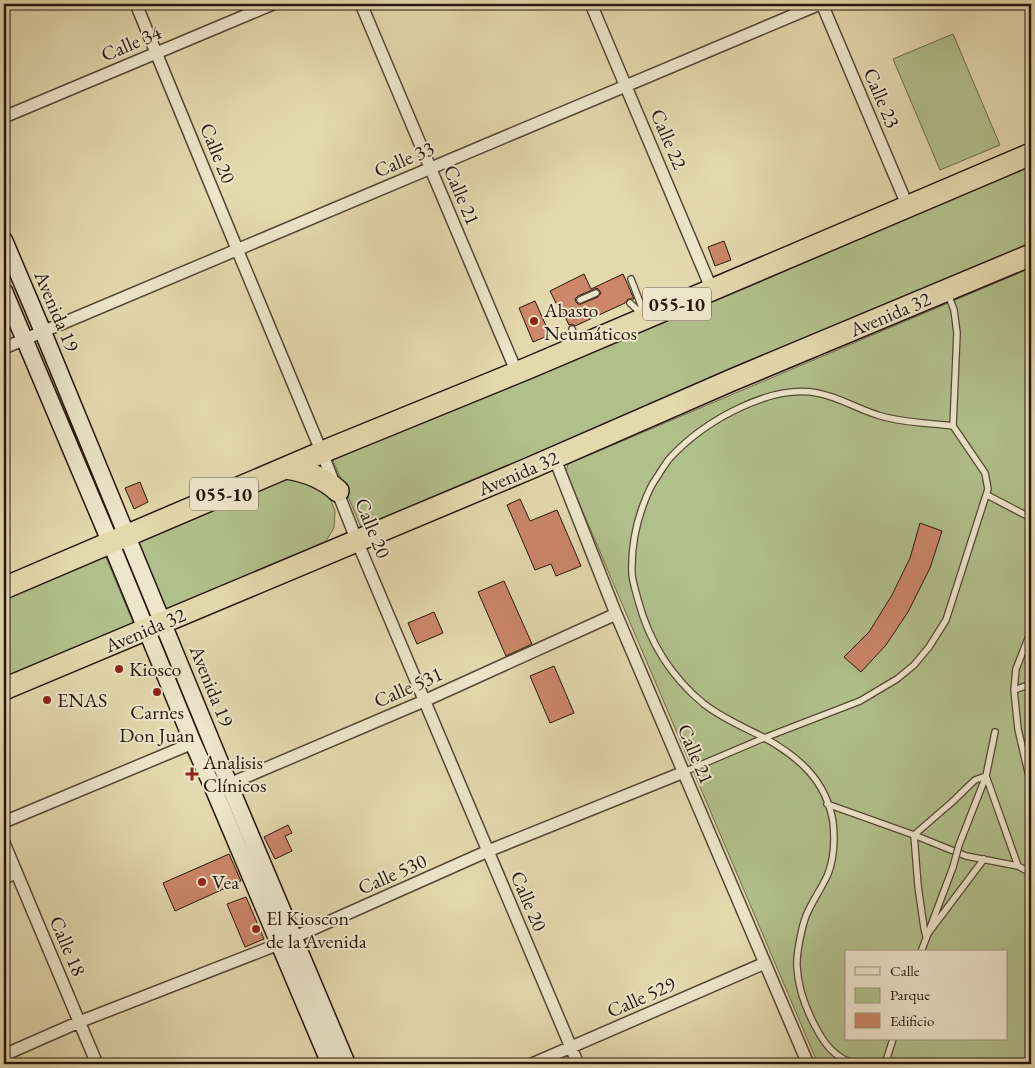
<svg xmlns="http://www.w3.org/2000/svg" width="1035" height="1068" viewBox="0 0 1035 1068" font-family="'EB Garamond',serif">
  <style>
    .green { fill: #b1bf8c; stroke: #6c6a4c; fill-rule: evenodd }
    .building { fill: #cc866a; stroke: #27160c; fill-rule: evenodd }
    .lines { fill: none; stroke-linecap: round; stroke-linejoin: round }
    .lane-casing { stroke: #564635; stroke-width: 8 }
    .street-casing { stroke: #564635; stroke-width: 14 }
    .secondary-casing { stroke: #27160c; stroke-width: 19 }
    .highway-casing { stroke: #27160c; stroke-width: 24 }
    .lane { stroke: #ede6cb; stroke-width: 5.5 }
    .street { stroke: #ede6cb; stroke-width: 11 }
    .secondary { stroke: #ede6cb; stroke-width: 16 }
    .highway { stroke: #e4d8af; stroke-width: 21 }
    .lane-bridge-casing { stroke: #564635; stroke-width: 8; stroke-linecap: butt }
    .lane-bridge { stroke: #ede6cb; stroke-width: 5.5 }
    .poi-dot { fill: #8f2418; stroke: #ede6cb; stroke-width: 2 }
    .labels { text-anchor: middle; stroke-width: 4; stroke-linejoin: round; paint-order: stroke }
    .shield { fill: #ede6cb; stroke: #625445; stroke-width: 1 }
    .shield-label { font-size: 19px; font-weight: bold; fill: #27160c }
    .street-label { font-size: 20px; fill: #27160c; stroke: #ede6cb }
    .poi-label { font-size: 20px; fill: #27160c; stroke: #ede6cb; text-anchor: start }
  </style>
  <rect width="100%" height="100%" fill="#e4d8af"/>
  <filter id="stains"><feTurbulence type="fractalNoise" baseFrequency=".004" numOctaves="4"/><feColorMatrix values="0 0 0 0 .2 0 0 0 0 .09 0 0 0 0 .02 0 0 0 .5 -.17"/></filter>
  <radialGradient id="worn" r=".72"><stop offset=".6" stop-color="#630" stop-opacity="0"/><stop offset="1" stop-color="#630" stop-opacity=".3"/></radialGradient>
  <path class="green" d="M953 34 1000 145 940 170 893 59Z
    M1031 163V249L363 532 332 458Z
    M1031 268V1064H818L566 472 568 464ZM846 952H1006V1039H846Z
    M291 476 326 489 335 511 334 528 321 549 165 614 134 542Z
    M105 555 135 627 4 683V596Z"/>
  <path class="building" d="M724 241 731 260 715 266 708 247Z
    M584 274 591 289 623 274 634 299H628L625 303 575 326 572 324 569 325 559 304 557 305 550 291ZM597 288 599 290 601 293 598 297 581 304H578L576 302 575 299 578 296Z
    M535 301 550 335 533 342 519 308Z
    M140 482 148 502 134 509 125 488Z
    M520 499 530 521 557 510 581 566 556 576 551 564 535 570 507 505Z
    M920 523 942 531 930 568 908 612 886 645 861 672 844 657 869 632 892 595 910 558Z
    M504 581 532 644 506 656 478 592Z
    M434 612 443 633 417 644 408 623Z
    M554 666 574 713 550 723 530 676Z
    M288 825 292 833 285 836 292 851 275 859 264 837Z
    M229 854 241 881 175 911 163 883Z
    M246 897 264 939 245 947 227 904Z"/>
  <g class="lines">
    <defs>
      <path id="lane" d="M631 279 644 313
        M580 300 596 293
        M630 303 643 315
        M572 329 578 343
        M987 495 1031 518
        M1031 631 1016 669 1014 690 1018 729 1028 772 1031 779
        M1014 690 1031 684
        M684 772 764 738 860 701 897 679 914 665 929 647 946 620 988 489 985 473 953 426 957 333 954 310 948 294
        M827 804 914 835 966 856 1018 866 1031 873
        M959 845 986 776 995 732
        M984 859 926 936 924 928 918 886 914 835 951 803 975 780 986 776 1018 866
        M921 952 953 867
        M855 1064C834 1057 825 1045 815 1026 806 1009 798 987 797 967 796 955 802 926 806 916 812 901 822 888 828 874 834 858 835 840 833 822 826 780 799 757 763 737 743 727 722 718 704 704 671 677 649 641 638 600 636 592 633 583 632 575 631 550 635 526 644 503 647 495 650 487 655 480 660 473 664 465 670 458 702 423 768 384 817 393 840 397 859 410 881 416 904 423 930 423 953 426
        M885 1064 893 1039"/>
      <path id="street" d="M136 4 237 249 322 453 357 541 578 1064
        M361 4 517 373
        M591 4 712 290
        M822 4 908 207
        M4 117 273 4
        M4 348 820 4
        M554 457 616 614 808 1064
        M222 787 424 701 616 614
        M4 822 193 743
        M4 843 97 1064
        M4 878 16 873
        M4 1055 79 1022 279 944 488 851 684 772
        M532 1064 765 963"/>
      <path id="secondary" d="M4 240 43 332 229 784 347 1064
        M4 291 114 551 193 743 214 790 330 1064"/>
      <path id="highway" d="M286 468C306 471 323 477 338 491
        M4 588 332 448 528 368 1031 154
        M4 689 528 469 732 380 1031 255"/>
    </defs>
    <use href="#lane" class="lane-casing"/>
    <use href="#street" class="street-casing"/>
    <use href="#secondary" class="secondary-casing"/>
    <use href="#highway" class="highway-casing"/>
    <use href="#lane" class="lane"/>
    <use href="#street" class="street"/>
    <use href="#secondary" class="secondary"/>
    <use href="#highway" class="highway"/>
    <defs>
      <path id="lane-bridge" d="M953 867 959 845"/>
    </defs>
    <use href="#lane-bridge" class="lane-bridge-casing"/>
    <use href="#lane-bridge" class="lane-bridge"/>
  </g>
  <g class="poi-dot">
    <circle cx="534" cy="321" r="5"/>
    <circle cx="119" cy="669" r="5"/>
    <circle cx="157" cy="692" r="5"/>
    <circle cx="47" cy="700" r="5"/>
    <path d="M189.5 766.5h5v5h5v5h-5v5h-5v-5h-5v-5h5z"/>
    <circle cx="202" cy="882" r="5"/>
    <circle cx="256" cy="929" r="5"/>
  </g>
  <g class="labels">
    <g class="shield">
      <rect x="643" y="287.5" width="68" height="33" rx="4"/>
      <rect x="190" y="477.5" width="68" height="33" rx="4"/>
    </g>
    <g class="shield-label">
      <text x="677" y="311">055-10</text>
      <text x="224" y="501">055-10</text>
    </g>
    <g class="street-label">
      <text transform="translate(131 43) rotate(-23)" y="7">Calle 34</text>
      <text transform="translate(882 98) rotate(67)" y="7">Calle 23</text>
      <text transform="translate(669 139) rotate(67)" y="7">Calle 22</text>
      <text transform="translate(218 153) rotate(68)" y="7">Calle 20</text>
      <text transform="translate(404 159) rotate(-23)" y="7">Calle 33</text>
      <text transform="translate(462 195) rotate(67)" y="7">Calle 21</text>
      <text transform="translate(57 311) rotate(67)" y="7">Avenida 19</text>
      <text transform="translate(890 314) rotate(-23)" y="7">Avenida 32</text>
      <text transform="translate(518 473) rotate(-23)" y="7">Avenida 32</text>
      <text transform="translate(373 528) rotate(68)" y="7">Calle 20</text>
      <text transform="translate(145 630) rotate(-23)" y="7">Avenida 32</text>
      <text transform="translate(212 686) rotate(68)" y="7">Avenida 19</text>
      <text transform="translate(408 687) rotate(-24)" y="7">Calle 531</text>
      <text transform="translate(696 754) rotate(67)" y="7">Calle 21</text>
      <text transform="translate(392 874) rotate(-24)" y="7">Calle 530</text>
      <text transform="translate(529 901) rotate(67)" y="7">Calle 20</text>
      <text transform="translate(68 946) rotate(67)" y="7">Calle 18</text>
      <text transform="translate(641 997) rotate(-24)" y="7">Calle 529</text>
    </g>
    <g class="poi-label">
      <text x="544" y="317">Abasto<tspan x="544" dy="23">Neumáticos</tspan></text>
      <text x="129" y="676">Kiosco</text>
      <text x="57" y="707">ENAS</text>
      <text x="157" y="719" text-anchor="middle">Carnes<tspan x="157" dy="23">Don Juan</tspan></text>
      <text x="203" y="769">Analisis<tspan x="203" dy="23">Clínicos</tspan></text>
      <text x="212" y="889">Vea</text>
      <text x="266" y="925">El Kioscon<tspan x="266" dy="23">de la Avenida</tspan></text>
    </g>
  </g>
  <rect width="1035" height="1068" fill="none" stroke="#e4d8af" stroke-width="20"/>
  <rect x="5" y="5" width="1025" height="1058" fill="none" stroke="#27160c" stroke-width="2.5"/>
  <rect x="10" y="10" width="1015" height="1048" fill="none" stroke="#27160c"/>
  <rect x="845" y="950" width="162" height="90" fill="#ede6cb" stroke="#9e937f"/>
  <rect x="855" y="967" width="25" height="8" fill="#ede6cb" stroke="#9e937f"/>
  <text x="890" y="976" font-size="15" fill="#27160c">Calle</text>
  <rect x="855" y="988" width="25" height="15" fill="#b1bf8c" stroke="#9e937f"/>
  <text x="890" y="1000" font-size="15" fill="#27160c">Parque</text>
  <rect x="855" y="1013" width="25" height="15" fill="#cc866a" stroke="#9e937f"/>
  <text x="890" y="1026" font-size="15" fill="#27160c">Edificio</text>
  <rect width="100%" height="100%" filter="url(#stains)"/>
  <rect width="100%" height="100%" fill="url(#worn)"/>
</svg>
